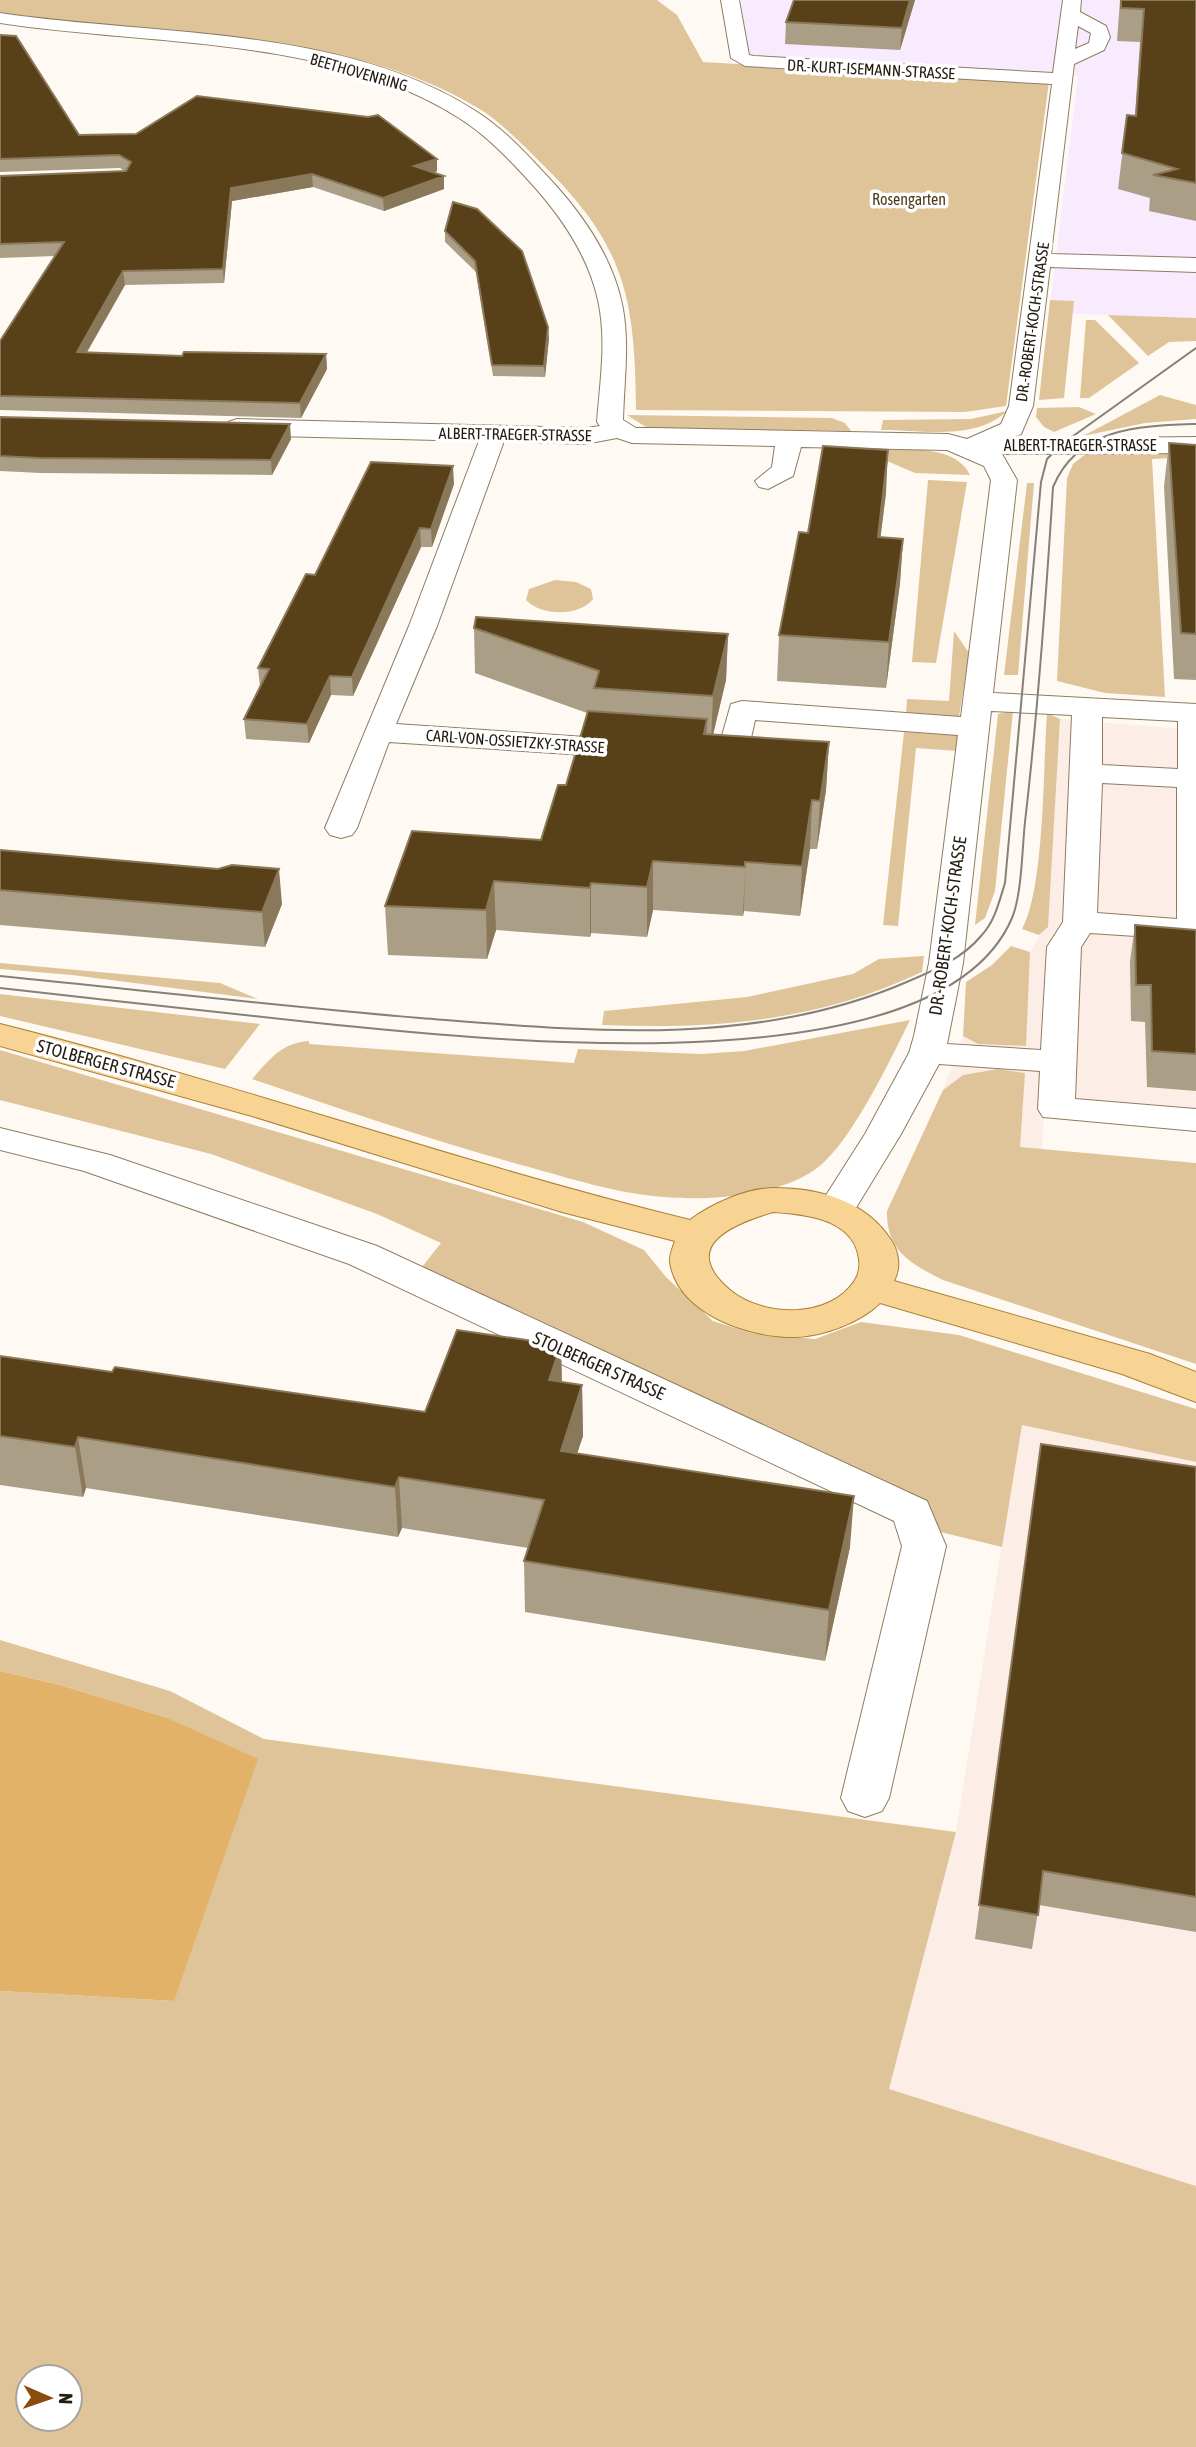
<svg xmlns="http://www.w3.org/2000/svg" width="1196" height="2447" viewBox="0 0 1196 2447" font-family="'Asap Condensed',sans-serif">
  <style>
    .commercial { fill: #fcede7 }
    .medical { fill: #f9ebfe }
    .green { fill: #e0c499; fill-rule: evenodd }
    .forest { fill: #e1b267 }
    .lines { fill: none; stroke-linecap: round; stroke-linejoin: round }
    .minor-casing { stroke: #8f7c60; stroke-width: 2 }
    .major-casing { stroke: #aa8137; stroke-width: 2 }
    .minor { fill: #fff; fill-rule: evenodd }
    .major { fill: #f8d494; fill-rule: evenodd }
    .tram { stroke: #868077; stroke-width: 2 }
    .wall { fill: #ab9e86 }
    .shaded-wall { fill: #8a785a }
    .building { fill: #584118; stroke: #8a785a; stroke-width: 2 }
    .labels { text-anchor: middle; stroke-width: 7; stroke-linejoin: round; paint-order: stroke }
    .far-street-label { font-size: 16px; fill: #231c11; stroke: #fff }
    .far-park-label { font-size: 16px; fill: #4e3a1a; stroke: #fff }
    .street-label { font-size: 18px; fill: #231c11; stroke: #fff }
  </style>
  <rect width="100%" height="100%" fill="#fefaf3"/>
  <path class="commercial" d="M1060 719 1196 730V1108L1045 1096 1042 1149 1020 1147 963 1075 943 1090 963 1036 978 1044 1025 1046 1030 952 1045 926Z
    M1021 1424 1196 1462V2186L889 2089 956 1832Z"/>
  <path class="medical" d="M741 0H1196V318L1049 313 1078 76 749 57Z"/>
  <path class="green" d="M0 0H657L677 15 703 62 1049 82 1006 406 965 412 636 410C635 297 625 245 542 164 523 145 501 122 478 108 344 27 152 36 0 12Z
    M1050 300 1074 301 1064 398 1039 400Z
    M1108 315 1196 318V341L1169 342 1148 356Z
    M1086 320H1095L1139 363 1089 398H1080Z
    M1160 395 1196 405V419L1145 423 1083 436Z
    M1079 407 1096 414 1054 432 1044 427 1036 417 1037 408Z
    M1007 411C976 441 921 430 881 430L883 420 971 419Z
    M627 415 832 418 845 423 851 431 649 429Z
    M1092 449 1196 453V457L1152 459 1165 697 1105 693 1057 681 1067 478 1073 464Z
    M861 450C892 450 955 441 970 475L915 473Z
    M928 480 967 482 936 663 912 662Z
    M1027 483H1034L1018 675H1004Z
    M555 580 576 582 591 589 593 599C579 617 541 616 526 600L529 589Z
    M954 631 969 653 959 717 906 713 907 699 949 701Z
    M1013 711 995 891 985 918 975 925 998 714Z
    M1047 713 1060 719 1048 927 1039 935 1022 929C1045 887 1043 764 1047 713Z
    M904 732 957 735V751L916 748 898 926 883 925Z
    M1011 946 1030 952 1026 1046 978 1044 963 1036 966 982 992 965Z
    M924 956 922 972C816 1022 717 1029 602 1025L604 1011 747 997 853 974 879 959Z
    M0 963 220 983 258 999 72 975 0 969Z
    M0 994 260 1024 225 1069 0 1016Z
    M910 1020C891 1059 853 1138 821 1165 784 1196 712 1201 664 1197 618 1194 569 1178 525 1166 432 1140 343 1110 252 1079 270 1059 281 1043 309 1041V1044L574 1063 578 1049 702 1054 744 1051Z
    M0 1050 583 1222 644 1250 666 1277 713 1321 751 1333 815 1339 861 1322 959 1335 1196 1409V1462L1022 1425 1002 1547 928 1529 422 1267 441 1243 377 1214 211 1154 0 1100Z
    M998 1069 1025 1073 1020 1147 1196 1163V1364L943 1280C911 1264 886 1251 887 1211L943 1090 963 1075Z
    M0 1640 170 1691 264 1739 956 1832 889 2089 1196 2186V2447H0V1991L174 2001 165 1717 60 1685 0 1671ZM28 2377H70V2419H28Z"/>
  <path class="forest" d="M0 1671 60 1685 165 1717 258 1759 174 2001 0 1991Z"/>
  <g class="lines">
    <defs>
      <path id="minor" d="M721 0H739L749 55 754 56 1053 73 1063 0H1081L1080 12 1106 26 1110 37 1104 50 1074 64 1051 254 1196 258V272L1050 267 1033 406 1021 434 1010 439 1196 437V453L1002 454 1017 480 993 693 1196 704V940L1090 933 1081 947 1075 1099 1196 1109V1131L1043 1117 1038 1109 1040 1071 939 1064 901 1134 854 1211 849 1219 835 1223 821 1219 816 1211 865 1134 909 1053 914 1036 929 963 958 735 755 720 747 756 743 763C726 767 706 765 689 760L685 754 689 748 719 746 731 704 742 701 961 717 991 480 984 466 947 450 801 447 793 476 768 489 759 487 755 481 772 467 775 446 632 443 617 438 585 444 504 441 437 626 396 724 630 740 641 743 645 749 641 755 630 758 389 742 357 828 352 835 341 838 330 835 325 828 409 626 479 441 237 435 228 432 224 427 228 422 237 419 585 428 600 426 597 422C600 382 607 340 598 300 588 255 561 216 530 182 509 159 486 135 459 118 329 35 148 46 0 23V13C152 36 340 25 474 110 502 127 526 153 548 177 581 212 612 256 622 304 630 342 624 381 623 420L636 428H654L948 434 967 439 1001 424 1009 406 1052 84 745 66 731 58ZM1078 26 1091 33 1089 43 1075 49ZM991 711 1072 715 1063 922 1047 947 1041 1050 947 1044 963 963ZM1102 717 1178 721V769L1102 765ZM1102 783 1177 787V919L1097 913Z
        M0 1128 110 1155 377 1246 927 1501 946 1546 889 1798 882 1811 865 1817 848 1811 841 1798 902 1546 894 1521 349 1264 84 1171 0 1150Z"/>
      <path id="major" d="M0 1024C232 1082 458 1163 690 1220 711 1204 747 1188 774 1188 820 1188 866 1201 891 1240 899 1252 901 1268 894 1281L1150 1354 1196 1372V1402L1122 1374 880 1303C861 1322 824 1336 796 1337 751 1338 678 1315 670 1262 669 1256 673 1247 675 1241L562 1212 252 1116 0 1046ZM773 1212C803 1214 850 1218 858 1254 860 1262 860 1272 855 1280 830 1320 762 1317 730 1290 678 1246 733 1224 773 1212Z"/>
    </defs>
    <use href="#minor" class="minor-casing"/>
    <use href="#major" class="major-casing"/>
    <use href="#minor" class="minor"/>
    <use href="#major" class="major"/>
    <path class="tram" d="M0 976C140 990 280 1006 420 1018 585 1031 754 1049 909 981 935 970 963 958 981 936 995 921 999 902 1005 883L1041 482 1047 459 1062 444 1196 348
      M0 988C109 1000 218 1013 327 1024 479 1039 938 1092 1012 918 1022 894 1022 849 1025 822 1038 710 1046 599 1053 487 1078 427 1139 426 1196 424"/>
  </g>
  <path class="wall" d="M794 0H915L900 50 785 44 786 22Z
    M1120 0H1196V221L1149 211 1150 198 1118 189 1127 115 1135 116 1140 42 1117 41Z
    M0 35 79 135 437 159V171L433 173 444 189 384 211 313 187 232 201 224 283 125 285 87 352 182 356 326 354 327 369 301 418 0 410V341L55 256 0 258V176L124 171 120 168 0 172Z
    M453 202 549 338 545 377 493 376 476 272 445 242V231Z
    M0 417 291 439 272 475 41 473 0 471Z
    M1169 443 1196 445V680L1174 679 1164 486Z
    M454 484 432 547H421L353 696 331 695 309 743 246 739 244 719 260 687 258 668 315 575Z
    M886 493 880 537 903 539 900 583 886 688 777 681 779 635 808 533Z
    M474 628 728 634 726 680 713 735 829 742 826 790 817 849H810L800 916 744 911 743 916 653 910 647 937 591 933 590 937 496 930 487 959 388 955 385 906 541 840 566 785 587 713 475 673Z
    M0 850 282 904 265 947 0 925Z
    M1135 925 1196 930V1091L1147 1087 1145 1022 1131 1021 1130 961Z
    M561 1345 562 1382 582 1385 583 1436 577 1453 850 1547 825 1661 525 1612 524 1561 528 1548 402 1528 398 1537 86 1488 83 1497 0 1485V1356L112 1372 425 1412Z
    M1041 1444 1196 1467V1932L1039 1905 1032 1949 975 1939Z"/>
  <path class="shaded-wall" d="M910 0H915L900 50 902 28Z
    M437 159V171L415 179 414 166Z
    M312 174 313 187 232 201 224 283 223 269 231 188Z
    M444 176V189L384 211 383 198Z
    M123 271 125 285 79 366 77 352Z
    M548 327 549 338 545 377 544 366Z
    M326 354 327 369 301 418 300 403Z
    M290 424 291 439 272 475 271 460Z
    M888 450 886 493 875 582 878 537Z
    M453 466 454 484 432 547 431 529Z
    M420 528 421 547 353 696 352 677Z
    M903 539 900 583 886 688 889 642Z
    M728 634 726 680 711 743 713 696Z
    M330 676 331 695 309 743 307 724Z
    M707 719 706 766 704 734Z
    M829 742 826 790 817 849 820 801Z
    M812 800 810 849 800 916 802 866Z
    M653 861V910L647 937V887Z
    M745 862 744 911 743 916 745 867Z
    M279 869 282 904 265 947 262 912Z
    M494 881 496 930 487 959 486 910Z
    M591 883V933L590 937V888Z
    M561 1345 562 1395 549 1380Z
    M582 1385 583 1436 561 1502V1451Z
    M78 1437 86 1488 83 1497 75 1447Z
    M399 1477 402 1528 398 1537 395 1487Z
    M854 1496 850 1547 825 1661 829 1610Z"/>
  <path class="building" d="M794 0H910L902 28 786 22Z
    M1121 0H1196V183L1153 175 1177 169 1122 153 1127 115 1136 116 1144 9 1121 8Z
    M0 35 16 36 79 135 136 134 197 96 368 117 378 115 437 159 414 166 444 176 383 198 312 174 231 188 223 269 123 271 77 352 182 356 184 352 326 354 300 403 0 396V341L64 242 0 244V176L126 171 131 162 119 155 0 159Z
    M453 202 477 209 522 251 548 327 544 366 492 365 475 261 445 231Z
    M0 417 290 424 271 460 39 458 0 456Z
    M1169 443 1196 445V634L1181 633Z
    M823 446 888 450 878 537 903 539 889 642 779 635 799 532 808 533Z
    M371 462 453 466 431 529 420 528 352 677 330 676 307 724 244 719 269 669 258 668 306 574 315 575Z
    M476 617 728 634 713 696 594 688 599 671 474 628Z
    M588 711 707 719 704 734 829 742 820 801 812 800 802 866 745 862V867L653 861 647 887 591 883 590 888 494 881 486 910 385 906 412 831 541 840 558 785H566Z
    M0 850 218 869 232 865 279 869 262 912 0 890Z
    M1135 925 1196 930V1054L1152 1051 1151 985H1136Z
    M457 1330 561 1345 549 1380 582 1385 561 1451 854 1496 829 1610 524 1561 544 1500 399 1477 395 1487 78 1437 75 1447 0 1436V1356L112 1372 115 1367 425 1412Z
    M1041 1444 1196 1467V1897L1043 1871 1038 1915 979 1905Z"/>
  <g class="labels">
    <g class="far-street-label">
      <text transform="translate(871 69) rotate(3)" y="6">DR.-KURT-ISEMANN-STRASSE</text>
      <text transform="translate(359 72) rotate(16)" y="6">BEETHOVENRING</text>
      <text transform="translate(1032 322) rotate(-82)" y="6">DR.-ROBERT-KOCH-STRASSE</text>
      <text transform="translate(515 434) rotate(1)" y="6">ALBERT-TRAEGER-STRASSE</text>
      <text x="1080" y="451">ALBERT-TRAEGER-STRASSE</text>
      <text transform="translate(515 741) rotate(4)" y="6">CARL-VON-OSSIETZKY-STRASSE</text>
    </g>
    <g class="far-park-label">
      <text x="909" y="205">Rosengarten</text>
    </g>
    <g class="street-label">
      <text transform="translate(948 926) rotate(-82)" y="6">DR.-ROBERT-KOCH-STRASSE</text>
      <text transform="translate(106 1064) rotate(15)" y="6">STOLBERGER STRASSE</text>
      <text transform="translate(599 1366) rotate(24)" y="6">STOLBERGER STRASSE</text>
    </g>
  </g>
  <g transform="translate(49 2398) rotate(92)"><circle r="33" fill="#ffffff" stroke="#a7a4a0" stroke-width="2"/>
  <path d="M0-5L12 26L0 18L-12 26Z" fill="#894c0c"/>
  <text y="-10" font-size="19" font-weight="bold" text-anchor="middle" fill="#231c11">N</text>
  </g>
</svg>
